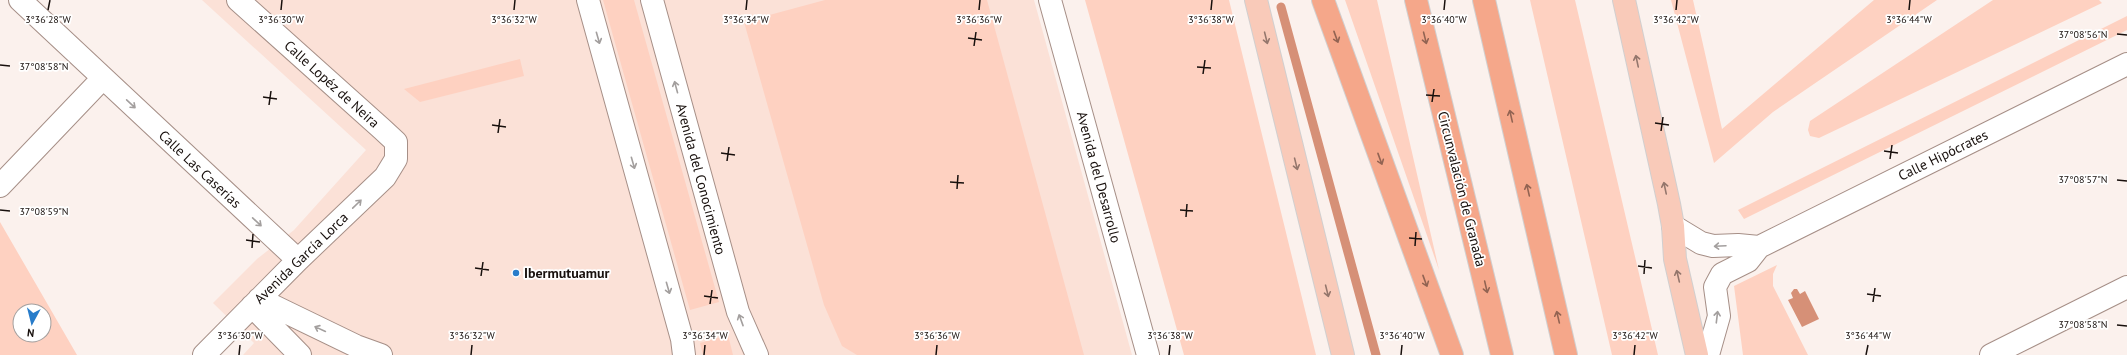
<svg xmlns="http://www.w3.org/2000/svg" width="2127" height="355" viewBox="0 0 2127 355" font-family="'PT Sans',sans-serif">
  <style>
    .built { fill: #fbe1d7 }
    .green { fill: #fed1c1; fill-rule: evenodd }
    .water { fill: #d69077 }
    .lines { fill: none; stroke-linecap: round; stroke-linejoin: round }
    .stream { stroke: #d69077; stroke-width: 9 }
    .minor-casing { stroke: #a68f87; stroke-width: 24 }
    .tertiary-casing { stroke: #a68f87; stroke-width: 24 }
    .primary-casing { stroke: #d1cfcf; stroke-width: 24 }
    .motorway-casing { stroke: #d1cfcf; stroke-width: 24 }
    .minor { stroke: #fff; stroke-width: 22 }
    .tertiary { stroke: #fff; stroke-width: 22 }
    .primary { stroke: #f9cab9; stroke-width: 22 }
    .motorway { stroke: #f5a78a; stroke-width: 22 }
    .oneway { stroke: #926352 }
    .oneway2 { stroke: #a39f9e }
    .oneway3 { stroke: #94766c }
    .ticks { fill: none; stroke: #18100d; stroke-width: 1.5 }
    .poi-dot { fill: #287cca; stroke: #fff; stroke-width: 1.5 }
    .labels { text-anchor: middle; stroke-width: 3.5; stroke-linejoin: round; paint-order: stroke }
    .street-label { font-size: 14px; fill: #18100d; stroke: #fff }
    .poi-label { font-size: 14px; font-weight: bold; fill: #18100d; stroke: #fff; text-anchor: start }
    .ticks-label { font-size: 10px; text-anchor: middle; fill: #18100d; stroke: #fff; stroke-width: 3.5; stroke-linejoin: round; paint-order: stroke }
  </style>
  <rect width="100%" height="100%" fill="#fbf1ed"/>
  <path class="built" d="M202 0H1034L1132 355H243L254 343 213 303 257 259 294 230 366 150Z"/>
  <path class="green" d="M603 0H634L719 302 690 310Z
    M825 0H987L1084 355H857L842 346 824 305 744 22Z
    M1085 0H1229L1316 355H1184Z
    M1345 0H1377L1439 270Z
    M1530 0H1575L1658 355H1612Z
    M1671 0H1693L1722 129 1874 0H1937L1773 112 1714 163Z
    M1993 0H2099L2102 3 1819 138 1810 136 1808 130 1810 121Z
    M2127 16V30L1744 219 1738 210Z
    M520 59 524 76 420 102 404 89Z
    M0 222 77 355H0ZM20 311H44V335H20Z
    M1777 265 1773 274V286L1808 355H1743L1734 286Z
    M728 335 733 355H703L700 343Z"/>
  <path class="water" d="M1794 289H1797L1800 294 1805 291 1819 319 1802 327 1788 300 1793 298 1791 293Z"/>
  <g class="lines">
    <path class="stream" d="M1281 7 1376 355"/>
    <defs>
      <path id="minor" d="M20 0 298 260
        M588 0 682 339 684 355
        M652 0 738 312 757 355
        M1050 0 1148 355
        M0 186 103 78
        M259 299 356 346 381 355
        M252 306 300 355
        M204 355 298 260 385 177 396 159V142L382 129 238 0"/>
      <path id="tertiary" d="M1673 226 1701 243 1713 246 1738 245 1759 247
        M1708 355 1719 316 1715 287 1722 274 1748 261 1759 247 2127 64
        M1991 355 2127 287"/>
      <path id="primary" d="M1256 0 1343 355
        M1624 0 1669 204 1673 226 1675 259 1697 355"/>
      <path id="motorway" d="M1323 0 1452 355
        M1416 0 1502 355
        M1484 0 1566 355"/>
    </defs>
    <use href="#minor" class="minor-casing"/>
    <use href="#tertiary" class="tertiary-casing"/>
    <use href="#primary" class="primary-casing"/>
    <use href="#motorway" class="motorway-casing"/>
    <use href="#minor" class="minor"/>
    <use href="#tertiary" class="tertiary"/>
    <use href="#primary" class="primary"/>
    <use href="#motorway" class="motorway"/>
  </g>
  <defs><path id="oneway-shaft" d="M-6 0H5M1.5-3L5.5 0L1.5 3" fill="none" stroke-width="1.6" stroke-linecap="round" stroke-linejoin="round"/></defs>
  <g class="oneway">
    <use href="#oneway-shaft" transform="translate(1336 37) rotate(70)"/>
    <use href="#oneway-shaft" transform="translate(1425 38) rotate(76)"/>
    <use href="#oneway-shaft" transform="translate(1511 116) rotate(-103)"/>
    <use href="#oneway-shaft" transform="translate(1380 159) rotate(70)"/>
    <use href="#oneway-shaft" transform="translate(1528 190) rotate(-103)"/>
    <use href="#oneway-shaft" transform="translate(1425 281) rotate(70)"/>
    <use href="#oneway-shaft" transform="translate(1486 287) rotate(77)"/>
    <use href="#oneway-shaft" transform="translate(1558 317) rotate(-103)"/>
  </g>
  <g class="oneway2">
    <use href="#oneway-shaft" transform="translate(598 38) rotate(74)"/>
    <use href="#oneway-shaft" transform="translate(676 87) rotate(-105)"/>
    <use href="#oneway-shaft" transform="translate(131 104) rotate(43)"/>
    <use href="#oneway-shaft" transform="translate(633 163) rotate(74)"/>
    <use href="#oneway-shaft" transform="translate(357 204) rotate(-44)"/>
    <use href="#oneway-shaft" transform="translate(257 222) rotate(43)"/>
    <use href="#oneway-shaft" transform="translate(1720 246) rotate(177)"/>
    <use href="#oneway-shaft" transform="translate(668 288) rotate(74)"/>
    <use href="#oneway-shaft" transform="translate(1717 317) rotate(-83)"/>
    <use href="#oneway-shaft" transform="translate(741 320) rotate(-110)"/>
    <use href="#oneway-shaft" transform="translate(320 329) rotate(-155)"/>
  </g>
  <g class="oneway3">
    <use href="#oneway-shaft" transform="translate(1266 38) rotate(76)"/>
    <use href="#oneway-shaft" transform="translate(1637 61) rotate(-102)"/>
    <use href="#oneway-shaft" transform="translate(1296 164) rotate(76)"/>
    <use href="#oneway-shaft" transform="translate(1665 188) rotate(-102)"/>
    <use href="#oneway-shaft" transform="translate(1678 276) rotate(-103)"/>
    <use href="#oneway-shaft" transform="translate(1327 291) rotate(76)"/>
  </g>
  <path class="ticks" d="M48 10 50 0M281 10 282 0M514 10 515 0M746 10 747 0M979 10 980 0M1211 10 1212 0M1444 10 1445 0M1676 10 1677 0M1909 10 1910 0M2117 34 2127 35M968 38 982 40M974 46 976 32M0 65 10 66M1197 67 1211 68M1203 74 1205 60M1426 95 1440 96M263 97 277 99M1432 102 1434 89M269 105 271 91M1655 123 1669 125M492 125 506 127M1661 131 1663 117M498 133 500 119M1884 151 1898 153M721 153 735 155M1890 159 1892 145M727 161 729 147M2117 180 2127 181M950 182 964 183M957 189 958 175M0 210 10 211M1180 210 1193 211M1186 217 1187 204M1409 238 1422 239M246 240 260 242M1415 246 1416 232M252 248 253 234M1638 266 1652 268M475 268 489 270M1644 274 1645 260M481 276 483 262M1867 294 1881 296M704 296 718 298M1873 302 1875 288M710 304 712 290M2117 325 2127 326M239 355 240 345M471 355 472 345M704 355 705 345M936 355 937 345M1169 355 1170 345M1401 355 1402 345M1634 355 1635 345M1866 355 1868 345"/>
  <circle class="poi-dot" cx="516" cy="273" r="4"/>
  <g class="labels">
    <g class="street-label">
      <text transform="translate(332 84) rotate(42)" y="5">Calle Lopéz de Neira</text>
      <text transform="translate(1943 155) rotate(-26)" y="5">Calle Hipócrates</text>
      <text transform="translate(200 169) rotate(43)" y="5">Calle Las Caserías</text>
      <text transform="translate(1099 177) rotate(75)" y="5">Avenida del Desarrollo</text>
      <text transform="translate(701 179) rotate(75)" y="5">Avenida del Conocimiento</text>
      <text transform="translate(1462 189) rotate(76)" y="5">Circunvalación de Granada</text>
      <text transform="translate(301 258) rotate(-44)" y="5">Avenida García Lorca</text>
    </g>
    <g class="poi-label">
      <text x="524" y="278">Ibermutuamur</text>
    </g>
  </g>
  <g class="ticks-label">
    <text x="48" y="23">3°36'28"W</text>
    <text x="281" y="23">3°36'30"W</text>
    <text x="514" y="23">3°36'32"W</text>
    <text x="746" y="23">3°36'34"W</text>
    <text x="979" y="23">3°36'36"W</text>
    <text x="1211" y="23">3°36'38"W</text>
    <text x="1444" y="23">3°36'40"W</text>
    <text x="1676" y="23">3°36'42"W</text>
    <text x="1909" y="23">3°36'44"W</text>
    <text x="2083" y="38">37°08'56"N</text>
    <text x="44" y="70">37°08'58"N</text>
    <text x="2083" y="183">37°08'57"N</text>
    <text x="44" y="215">37°08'59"N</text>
    <text x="2083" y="328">37°08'58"N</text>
    <text x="240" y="339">3°36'30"W</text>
    <text x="472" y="339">3°36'32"W</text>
    <text x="705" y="339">3°36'34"W</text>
    <text x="937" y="339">3°36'36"W</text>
    <text x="1170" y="339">3°36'38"W</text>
    <text x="1402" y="339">3°36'40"W</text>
    <text x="1635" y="339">3°36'42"W</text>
    <text x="1868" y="339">3°36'44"W</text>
  </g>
  <g transform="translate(32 323) rotate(187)"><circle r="19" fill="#ffffff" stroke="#a39f9e"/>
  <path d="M0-3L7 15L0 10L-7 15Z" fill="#287cca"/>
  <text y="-6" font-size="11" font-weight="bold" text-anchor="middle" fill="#18100d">N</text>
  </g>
</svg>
